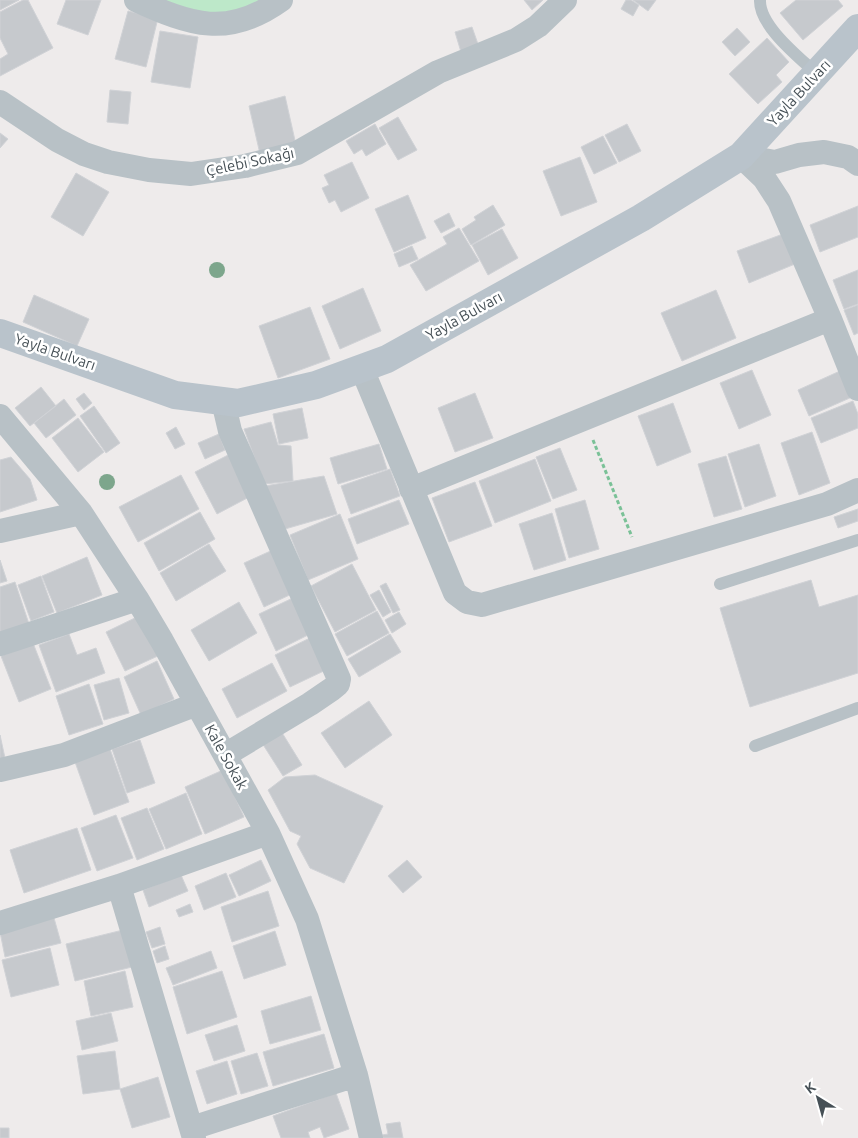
<svg xmlns="http://www.w3.org/2000/svg" width="858" height="1138" viewBox="0 0 858 1138" font-family="Ubuntu,sans-serif">
  <style>
    .green { fill: #bde8c9 }
    .building { fill: #c6c9cd; stroke: #d0d2d6 }
    .lines { fill: none; stroke-linecap: round; stroke-linejoin: round }
    .path { stroke: #7ac197; stroke-width: 3; stroke-dasharray: 4 2.5; stroke-linecap: butt }
    .service { stroke: #b8c1c6; stroke-width: 12 }
    .minor { stroke: #b8c1c6; stroke-width: 24 }
    .secondary { stroke: #b9c3cb; stroke-width: 28 }
    .tree { fill: #7da68c }
    .labels { text-anchor: middle; stroke-width: 5; stroke-linejoin: round; paint-order: stroke }
    .street-label { font-size: 15px; fill: #465056; stroke: #fff }
  </style>
  <rect width="100%" height="100%" fill="#eeebeb"/>
  <path class="green" d="M136 0H281L212 24Z"/>
  <path class="building" d="M0 0H19L0 10Z
    M23 0H28L53 48 0 76V59L8 54 0 38V12Z
    M66 0H101L88 35 57 24Z
    M524 0H543L532 10Z
    M626 0H631L639 5 633 16 621 9Z
    M633 0H656L648 11Z
    M796 0H838L843 6 803 40 780 13Z
    M128 11 158 18 146 67 115 59Z
    M472 27 479 47 461 52 455 32Z
    M737 28 750 42 735 56 722 42Z
    M160 31 198 37 190 88 151 82Z
    M767 38 789 62 776 75 782 82 758 104 729 74Z
    M110 90 131 92 128 124 107 122Z
    M285 96 296 145 260 154 249 106Z
    M398 117 417 150 398 160 379 128Z
    M375 124 386 144 366 156 362 149 354 154 346 141Z
    M627 124 641 151 619 162 605 135Z
    M0 133 8 139 0 148Z
    M603 136 617 163 594 174 581 147Z
    M580 157 597 202 561 216 543 171Z
    M352 162 369 198 341 212 335 200 329 203 322 188 329 185 324 175Z
    M76 173 109 192 83 236 51 217Z
    M408 195 426 238 394 252 375 209Z
    M493 205 505 225 471 245 462 229 476 220 474 217Z
    M858 206V237L820 252 810 225Z
    M449 213 455 226 441 233 434 221Z
    M459 228 479 261 426 291 410 265 447 244 443 237Z
    M502 229 518 258 488 275 472 245Z
    M783 234 795 264 749 283 737 251Z
    M412 246 418 259 399 267 394 254Z
    M858 270V304L844 309 833 280Z
    M363 288 381 331 340 349 322 306Z
    M716 290 736 338 682 361 661 313Z
    M34 295 89 319 77 346 23 322Z
    M858 305V333L854 335 844 310Z
    M310 307 330 359 278 378 259 326Z
    M752 370 771 415 739 429 720 383Z
    M840 371 852 397 809 416 798 390Z
    M41 387 56 406 30 426 15 408Z
    M84 393 92 403 84 410 76 399Z
    M475 393 493 438 455 452 438 408Z
    M64 399 76 415 46 438 34 423Z
    M853 401 858 414V428L821 443 811 418Z
    M673 403 691 452 657 466 638 416Z
    M94 406 120 443 106 453 80 416Z
    M302 408 308 438 279 444 273 414Z
    M78 418 104 452 78 472 52 438Z
    M271 422 278 445 291 446 293 481 264 484 244 429Z
    M176 427 185 444 175 449 166 433Z
    M812 432 830 483 799 495 781 443Z
    M219 434 225 450 205 459 198 443Z
    M379 444 387 469 338 484 330 458Z
    M759 444 776 496 745 507 728 454Z
    M560 448 577 490 553 499 536 457Z
    M232 453 253 495 217 514 195 472Z
    M726 456 742 509 714 517 698 464Z
    M11 457 30 479 37 500 0 512V460Z
    M535 459 551 501 495 523 479 481Z
    M390 469 400 496 351 514 341 486Z
    M181 475 199 509 138 542 119 507Z
    M324 476 337 514 285 529 265 486Z
    M475 482 492 526 449 542 432 498Z
    M399 500 409 524 357 544 348 519Z
    M585 500 599 549 569 558 555 509Z
    M858 509V521L838 528 834 517Z
    M200 512 215 539 159 571 144 543Z
    M552 513 566 560 534 570 519 524Z
    M340 514 358 559 308 580 290 535Z
    M209 544 226 571 176 601 160 573Z
    M275 549 296 592 264 607 244 563Z
    M87 557 102 595 57 613 42 576Z
    M0 560 7 581 0 583Z
    M352 564 376 610 335 632 311 586Z
    M41 576 54 612 31 621 18 585Z
    M811 580 819 607 858 595V673L750 707 720 608Z
    M15 582 29 624 0 634V587Z
    M386 583 400 610 393 613 380 586Z
    M379 590 391 612 383 617 370 595Z
    M297 596 314 632 276 651 259 614Z
    M239 602 257 633 209 661 191 630Z
    M377 611 389 633 347 656 335 634Z
    M399 612 406 624 392 633 385 620Z
    M141 615 160 655 125 671 106 632Z
    M69 634 77 655 96 648 105 673 56 692 39 645Z
    M390 634 401 652 359 677 348 659Z
    M312 637 328 669 290 687 275 655Z
    M33 643 51 689 19 702 1 656Z
    M157 661 174 699 141 715 124 677Z
    M272 663 287 691 237 718 222 689Z
    M119 678 129 713 104 720 94 685Z
    M89 684 103 724 69 735 56 696Z
    M369 701 392 735 345 768 321 733Z
    M281 731 302 765 283 776 262 743Z
    M0 735 5 758 0 759Z
    M140 740 155 783 127 793 112 749Z
    M110 749 129 802 94 815 75 762Z
    M223 770 244 817 205 834 185 787Z
    M315 775 383 806 344 883 310 868 297 844 301 836 290 831 268 790 285 777Z
    M186 793 202 834 166 849 149 809Z
    M147 808 164 849 137 860 121 818Z
    M116 815 133 858 97 871 81 828Z
    M77 828 91 870 24 893 10 850Z
    M261 860 271 881 239 896 229 875Z
    M407 860 422 877 403 893 388 876Z
    M226 873 236 897 204 910 195 886Z
    M181 875 188 891 149 907 143 890Z
    M268 891 279 926 232 942 221 907Z
    M190 904 193 912 179 917 176 910Z
    M54 918 61 943 5 957 0 932Z
    M160 927 165 944 152 948 146 932Z
    M123 930 132 967 75 981 66 944Z
    M275 931 286 965 244 979 233 946Z
    M165 946 169 959 157 963 153 951Z
    M50 948 59 985 11 997 2 960Z
    M211 951 217 968 173 985 166 968Z
    M125 971 133 1007 91 1016 84 981Z
    M222 971 237 1017 187 1034 173 987Z
    M311 996 321 1030 270 1044 261 1011Z
    M111 1013 118 1041 82 1050 76 1021Z
    M237 1025 245 1051 214 1061 205 1035Z
    M324 1034 334 1068 273 1086 263 1052Z
    M115 1051 120 1089 83 1094 77 1056Z
    M257 1053 268 1086 241 1094 231 1061Z
    M227 1061 237 1094 207 1104 196 1071Z
    M158 1077 170 1117 132 1128 120 1089Z
    M336 1093 349 1129 324 1138 320 1127 308 1132 310 1138H281L273 1116Z
    M400 1122 403 1138H383L382 1135 388 1134 386 1124Z
    M0 1128H9V1138H0Z"/>
  <g class="lines">
    <path class="path" d="M593 440 632 537"/>
    <path class="service" d="M760 0C759 26 799 57 817 74
      M720 584 858 540
      M755 746 858 708"/>
    <path class="minor" d="M136 0C191 25 228 38 281 0
      M0 102 57 140 84 154 108 162 149 170 191 174 245 166 297 153 438 72 516 40 538 26 565 0
      M741 156 764 178 779 201 830 319 858 389
      M741 156 775 162 799 155 824 152 848 157 858 164
      M362 369 455 593 467 602 482 605 827 504 858 490
      M223 401 230 431 339 679 338 684 332 689 310 704 225 755
      M0 416 81 513 137 599 162 641 268 833 307 919 356 1075 371 1138
      M411 489 830 319
      M0 531 81 513
      M0 644 137 599
      M0 770 64 755 197 704
      M119 886 194 1138
      M0 923 119 886 268 833
      M192 1128 356 1075"/>
    <path class="secondary" d="M0 333 175 395 238 403 316 385 387 359 641 218 741 156 858 28"/>
  </g>
  <g class="tree">
    <circle cx="217" cy="270" r="8"/>
    <circle cx="107" cy="482" r="8"/>
  </g>
  <g class="labels">
    <g class="street-label">
      <text transform="translate(799 93) rotate(-47)" y="5">Yayla Bulvarı</text>
      <text transform="translate(250 162) rotate(-12)" y="5">Çelebi Sokağı</text>
      <text transform="translate(464 316) rotate(-29)" y="5">Yayla Bulvarı</text>
      <text transform="translate(55 352) rotate(19)" y="5">Yayla Bulvarı</text>
      <text transform="translate(226 757) rotate(61)" y="5">Kale Sokak</text>
    </g>
  </g>
  <g transform="translate(818 1098) rotate(323)" stroke="#ffffff" stroke-width="4" paint-order="stroke">
  <path d="M0-4L9 19L0 12L-9 19Z" fill="#465056"/>
  <text y="-8" font-size="14" font-weight="bold" text-anchor="middle" fill="#465056">K</text>
  </g>
</svg>
